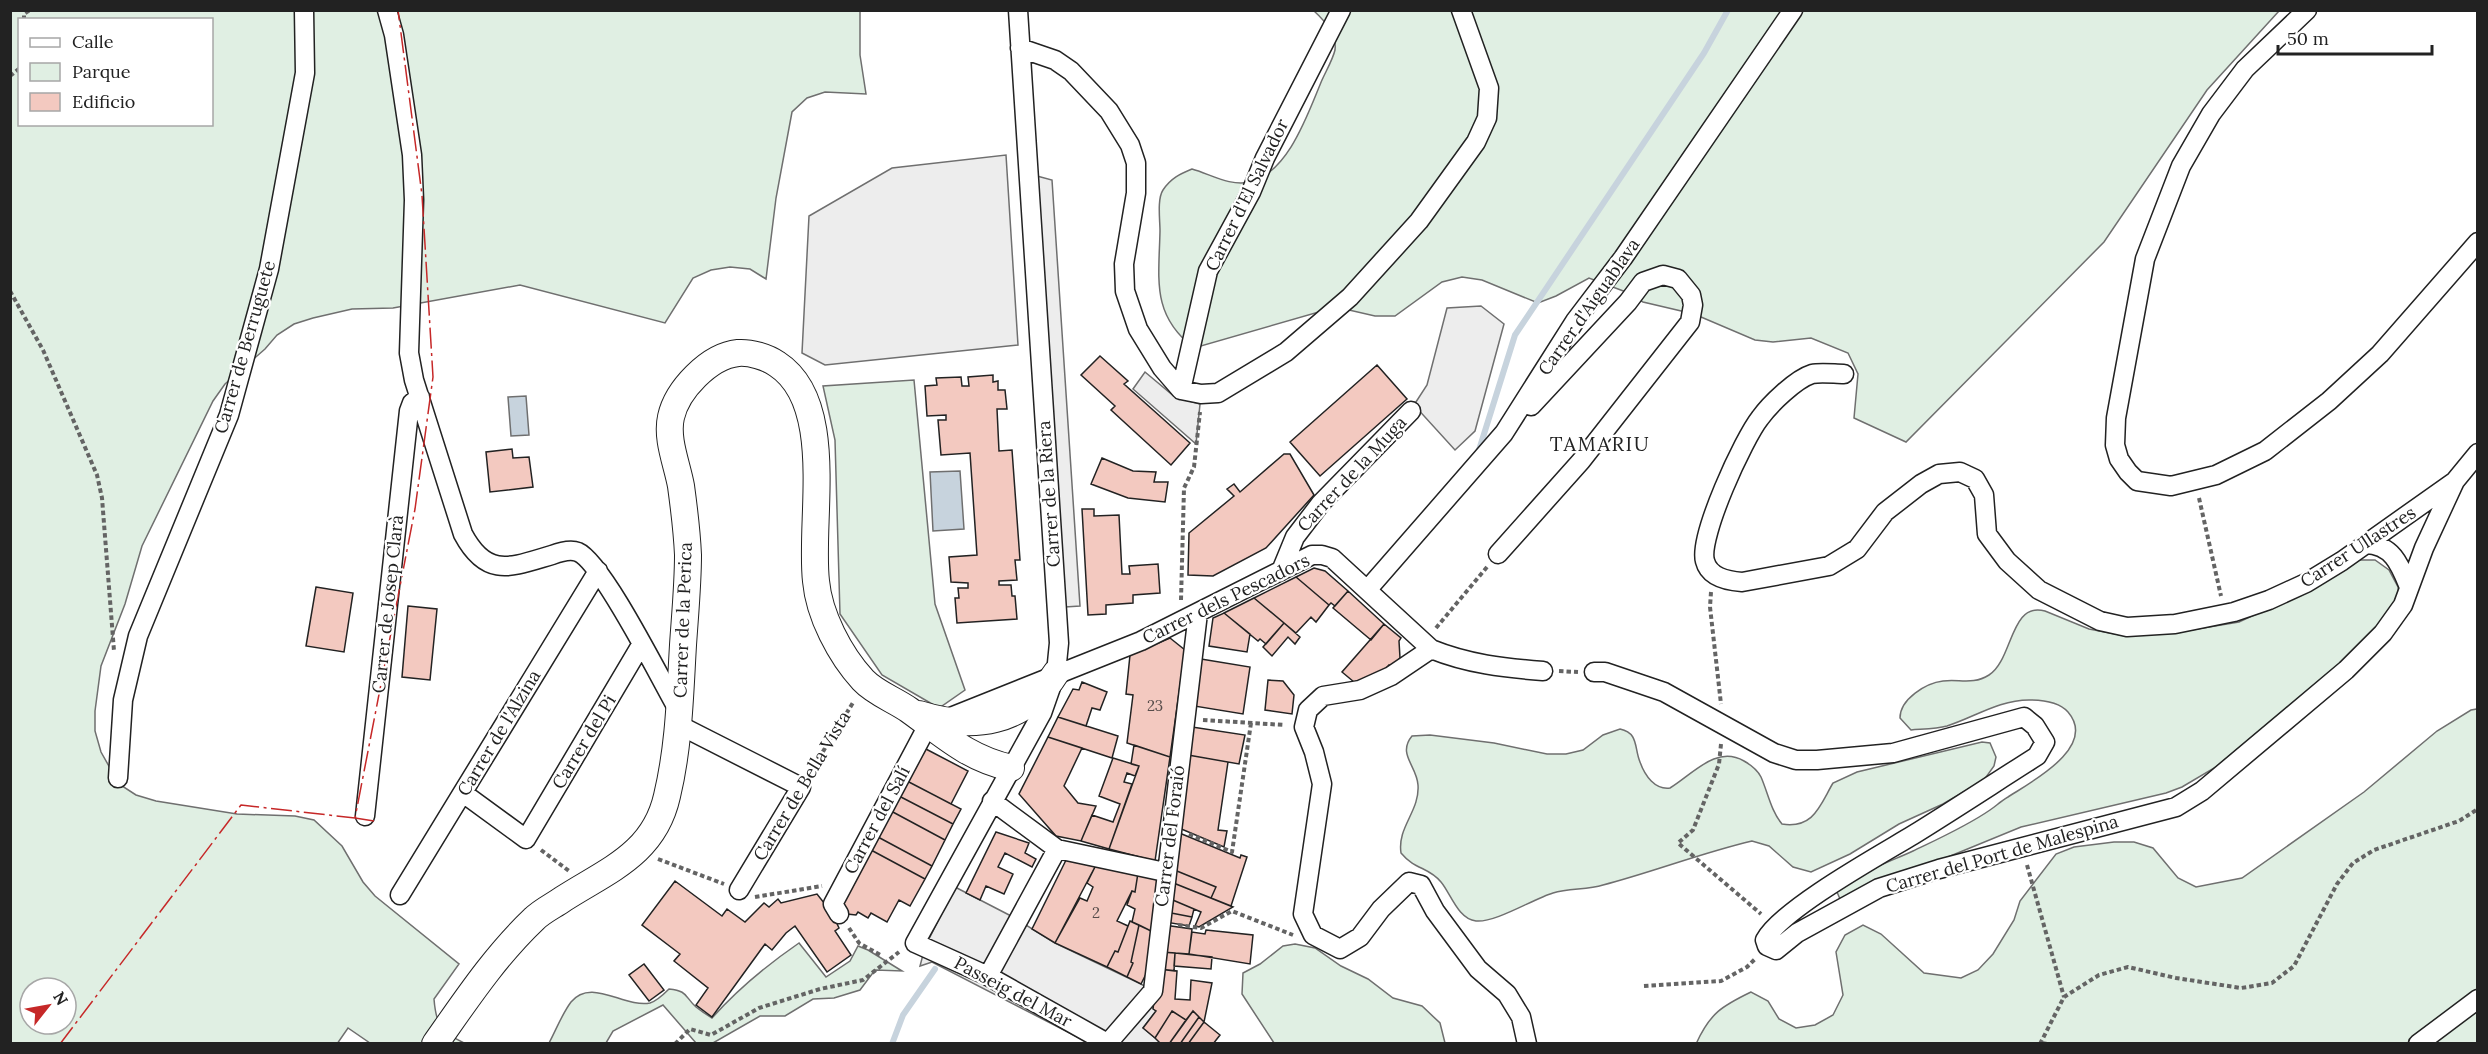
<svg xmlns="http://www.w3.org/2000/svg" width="2488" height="1054" viewBox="0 0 2488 1054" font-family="Lora,serif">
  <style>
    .green { fill: #e0efe3; stroke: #6f6f6f; stroke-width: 1.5; fill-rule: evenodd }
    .parking { fill: #ededed; stroke: #6f6f6f; stroke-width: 1.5 }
    .water { fill: #c7d3dd; stroke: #6f6f6f; stroke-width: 1.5 }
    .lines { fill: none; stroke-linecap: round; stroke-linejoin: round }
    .stream { stroke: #c7d3dd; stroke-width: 6 }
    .building { fill: #f3c9c0; stroke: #222; stroke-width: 1.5 }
    .street-casing { stroke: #222; stroke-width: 21 }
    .secondary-casing { stroke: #222; stroke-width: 28 }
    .path { stroke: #646464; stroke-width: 4; stroke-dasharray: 4.5 3; stroke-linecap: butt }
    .street { stroke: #fff; stroke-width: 18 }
    .secondary { stroke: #fff; stroke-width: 26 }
    .power { stroke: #c62828; stroke-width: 1.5; stroke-dasharray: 21 4.5 3 4.5; stroke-linecap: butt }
    .labels { text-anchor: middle; stroke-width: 4.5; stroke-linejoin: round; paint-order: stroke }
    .number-label { font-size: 15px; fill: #564c4a }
    .street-label { font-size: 18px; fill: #222; stroke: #fff }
    .neighbourhood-label { font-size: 20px; letter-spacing: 1.5px; fill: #222; stroke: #fff }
  </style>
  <rect width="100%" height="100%" fill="#fff"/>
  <path class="green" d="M10 11H860V55L866 94 825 92 807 98 792 112 776 198 766 279 750 269 730 267 711 270 693 278 665 323 520 285 393 308 352 309 313 318 294 324 277 335 265 349 225 384 213 401 142 546 125 604 101 666 95 711V731L101 752 119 784 136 795 156 801 237 814 295 816 314 820 342 846 363 882 375 896 459 964 434 999C436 1025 441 1032 464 1043H370L348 1028 337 1044 11 1043ZM20 20H212V124H20ZM30 988H66V1024H30Z
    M1314 11H2279L2207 90 2104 242 1906 442 1854 418 1858 374 1848 353 1811 338 1773 342 1755 340 1694 314 1643 302 1626 292 1589 278 1556 296 1538 303 1482 280 1462 277 1442 282 1395 316H1375L1336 307 1194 348C1151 315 1159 279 1160 231 1160 220 1157 199 1163 190 1171 178 1180 174 1192 169 1210 174 1231 187 1250 182 1289 172 1308 113 1322 80 1326 71 1333 59 1335 50 1337 34 1324 20 1314 11Z
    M914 380 935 604 965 690 939 708 882 675 840 614 835 440 823 386Z
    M2357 560H2375L2389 570 2398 587 2399 595 2395 606 2362 646 2216 767 2182 787 2166 793 2021 827 1848 898 1840 899 1837 892C1859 872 1887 863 1913 851 1938 839 1967 826 1990 810 1996 806 2001 801 2008 797 2031 782 2098 747 2068 712 2059 702 2042 700 2029 700 1999 700 1975 717 1947 726 1936 729 1923 729 1911 730L1900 718C1900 699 1926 683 1943 681 1960 679 1973 685 1989 675 2013 660 2010 601 2045 611L2089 629 2126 636 2173 633 2239 622 2314 587Z
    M2477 709V1043L2054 1044 2044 1042 2043 1044H1696C1710 1013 1722 1006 1751 992L1768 1001 1779 1019 1796 1028 1815 1025 1833 1015 1843 995 1836 952 1845 935 1863 925 1881 934 1924 973 1961 978 1978 970 1993 954 2014 920 2020 901 2056 854 2074 847 2114 842H2134L2153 848 2178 878 2196 887 2242 878 2364 792 2437 731 2471 710Z
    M1620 729C1639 733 1634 748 1640 762 1645 776 1655 790 1670 788 1693 774 1716 745 1744 761 1751 765 1758 771 1761 777 1768 793 1771 811 1782 824 1814 829 1820 805 1833 783L1857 772 1982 742 1990 743 1996 757 1994 766 1984 780 1943 804 1899 824 1850 854 1811 872 1793 867 1769 846 1752 841C1701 853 1653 872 1603 885 1587 890 1569 888 1553 893 1533 899 1495 923 1476 921 1458 919 1451 894 1441 882 1429 867 1415 870 1401 853 1397 827 1420 811 1418 785 1417 766 1397 754 1412 736L1430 735 1494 743 1547 754H1566L1583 750 1603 735Z
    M799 943 826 977 850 961 858 946 868 950 902 971 875 970 860 990 834 998 813 999 785 1016H760L713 1043H696L663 1005 613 1031 606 1043H549C556 1030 562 1014 571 1002 591 977 624 1008 650 1003 657 1001 664 994 669 989 688 991 684 996 696 1007 701 1011 707 1015 712 1018 738 989 767 965 799 943Z
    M1295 944 1315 948 1341 966 1368 979 1393 998 1422 1006 1440 1023 1445 1043H1274L1242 994 1243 973 1260 964 1283 946Z"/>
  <path class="parking" d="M1006 155 1018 345 825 365 802 353 809 216 892 168Z
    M1037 176 1052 180 1080 606 1065 607Z
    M1481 306 1504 324 1475 431 1455 450 1414 405 1427 385 1447 308Z
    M1145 372 1175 397 1200 404 1196 444 1133 389Z
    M955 887 1013 917 1055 943 1141 984 1153 991V1008L1156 1011 1143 1028 1161 1043H1089L932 962 920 966 925 947Z"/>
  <path class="water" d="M526 396 529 435 511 436 508 397Z
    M960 471 964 529 933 531 930 472Z"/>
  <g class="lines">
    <path class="stream" d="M1479 450 1515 335 1704 53 1728 10
      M892 1044 903 1015 935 969"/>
  </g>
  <path class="building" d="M1100 356 1128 381 1124 384 1190 443 1171 465 1111 410 1115 406 1081 375Z
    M1377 365 1407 399 1320 476 1290 442Z
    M993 375V382L998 381V390H1005L1007 409H997L999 451 1012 450 1020 560H1015L1017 580 999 581V585H1011L1012 596H1015L1017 619 957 623 955 598H959L958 588H968V583L951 582 949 557 977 555 970 453 941 455 938 420H946V415L927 416 925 386 937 385 936 378 961 377 962 386H969L968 377Z
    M512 449 513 458 529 457 533 487 490 492 486 452Z
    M1284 454H1290L1314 495 1266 548 1213 576 1188 575 1189 533 1234 496 1227 489 1234 484 1240 492Z
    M1102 458 1133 471 1156 472 1154 482H1168L1165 502 1128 498 1091 484Z
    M1082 509H1094V516L1119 515 1122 574H1130L1129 566 1158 564 1160 593 1133 595V603L1106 605V614L1088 615Z
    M1314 568 1325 571 1348 591 1335 606 1331 603 1329 605 1296 577Z
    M1296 577 1329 605 1316 622 1311 617 1296 633 1254 598Z
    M316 587 353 593 344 652 306 646Z
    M1348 591 1384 624 1371 640 1333 608Z
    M1254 598 1284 623 1266 644 1260 639 1258 641 1224 613Z
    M408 606 437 609 430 680 402 677Z
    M1224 613 1250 634 1247 652 1209 646 1213 618Z
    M1284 623 1300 637 1295 644 1288 637 1272 656 1263 647Z
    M1384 624 1401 638 1399 641 1400 658 1392 667 1389 665 1381 674 1354 682 1342 672Z
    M1170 638 1185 650 1170 757 1127 743 1133 695 1126 694 1130 655Z
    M1201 659 1250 667 1243 714 1194 706Z
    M1268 680 1283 681 1294 695 1292 714 1265 710Z
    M1082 682 1107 692 1100 710 1092 708 1086 726 1058 717 1073 689 1079 690Z
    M1058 717 1118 736 1112 758 1048 737Z
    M1192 727 1245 735 1239 764 1188 755Z
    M1048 737 1082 748 1064 786 1078 803 1096 806 1081 841 1056 836 1019 794Z
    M1134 745 1170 757 1155 861 1109 849 1139 766 1131 764Z
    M924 748 968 771 951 804 907 781Z
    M1188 755 1228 762 1218 830 1227 831 1224 847 1179 828Z
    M1113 758 1139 766 1135 776 1127 773 1124 782 1132 784 1109 849 1081 841 1092 815 1113 822 1120 804 1099 796Z
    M907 781 961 809 953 824 899 796Z
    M899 796 953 824 945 840 891 811Z
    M891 811 945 840 932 866 878 837Z
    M996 832 1029 843 1025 853 1036 859 1032 867 1005 853 998 867 1013 874 1004 894 986 886 980 900 966 893Z
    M1177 832 1240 858 1241 855 1247 857 1231 906 1211 898 1216 887 1172 869Z
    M878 837 932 866 925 879 871 850Z
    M871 850 925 879 910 906 899 900 887 922 871 913 868 918 858 912 856 915 847 914 840 905Z
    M1068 856 1097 863 1055 943 1032 929Z
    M1097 863 1138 873 1135 892 1132 891 1117 921 1128 926 1118 952 1115 951 1107 967 1055 943 1080 898 1087 901 1093 887 1087 883Z
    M1172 869 1216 887 1211 898 1171 882Z
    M1138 873 1161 879 1153 932 1132 922 1135 909 1127 905 1132 891 1135 892Z
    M675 881 722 916 727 909 745 922 764 903 769 907 778 899 781 903 817 894 832 913 839 928 835 931 851 955 827 972 795 926 786 933 772 950 765 944 712 1017 696 1005 708 988 674 961 680 954 642 925Z
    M1171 882 1233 907 1199 927 1195 926 1201 912 1168 898Z
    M1168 898 1194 909 1192 917 1166 912Z
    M1166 912 1192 917 1189 926 1165 922Z
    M1130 921 1139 925 1131 962 1133 963 1127 977 1107 967 1115 951 1118 952Z
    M1139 925 1153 932 1149 968 1141 984 1127 977 1133 963 1131 962Z
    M1164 925 1192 929 1189 954 1161 952Z
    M1206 930 1253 935 1250 964 1189 954 1192 932 1205 934Z
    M1161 952 1175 953 1174 971 1159 969Z
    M1175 953 1212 957 1211 969 1174 966Z
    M644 964 664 990 649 1001 629 975Z
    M1159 969 1177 971 1175 999 1190 1000 1191 980 1212 983 1204 1022 1193 1011 1186 1020 1172 1011 1155 1038 1143 1028 1156 1011 1153 1009 1154 1001H1156Z
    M1172 1011 1186 1020 1169 1044H1161L1155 1038Z
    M1193 1011 1199 1017 1180 1044H1169Z
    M1199 1017 1204 1022 1188 1044H1180Z
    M1204 1022 1220 1035 1213 1044H1188Z"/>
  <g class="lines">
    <defs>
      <path id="street" d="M387 10 394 35 412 155 414 200 409 353 414 380 463 534C487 579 511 567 552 555 560 552 570 549 578 552 602 562 660 678 676 706L679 725 801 787 739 890
        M1018 10 1059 643 1056 673 1042 713 915 943 988 976 1109 1044
        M2307 10 2245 69 2211 114 2181 166 2145 259 2116 418 2115 445 2119 459 2128 472 2137 481 2171 486 2216 475 2265 451 2329 401 2380 354 2478 242
        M1020 48 1055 60 1071 71 1109 111 1130 145 1136 163V193L1124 264 1125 291 1138 329 1162 368 1181 390 1201 394 1218 393 1286 352 1350 297 1419 221 1476 142 1487 118 1489 88 1461 10
        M1844 374C1835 374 1821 372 1812 374 1796 379 1770 404 1760 418 1744 438 1698 537 1705 561 1709 577 1728 581 1742 582L1829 566 1857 549 1885 512 1921 484 1939 474 1960 472 1975 479 1984 495 1987 534 2007 561 2039 590 2100 621 2127 627 2175 624 2234 612 2269 600 2306 583 2342 561 2455 481 2478 453
        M1181 390 1208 271 1251 192 1265 158 1341 10
        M2366 544C2393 545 2400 565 2409 587
        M1498 554 1581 461 1690 322 1693 305 1691 295 1678 279 1663 275 1643 282 1628 302 1531 406
        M1281 571 1295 537 1321 503 1411 411
        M1368 589 1504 433 1575 321 1623 258 1793 10
        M1431 649 1391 676 1360 690 1323 696 1308 710 1304 727 1314 752 1322 784 1303 914 1313 935 1340 949 1360 937 1381 909 1409 882 1421 885 1435 911 1478 969 1507 994 1521 1017 1527 1044
        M1594 672H1605L1664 692 1774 753 1796 760H1817L1893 753 2024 717 2035 726 2045 742 2037 756C1996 782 1955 809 1913 835 1880 855 1782 909 1765 940L1767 946 1776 950 1797 933 1879 888 1939 869 2176 807 2202 791 2346 670 2383 633 2403 605 2424 548 2455 481
        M948 718 1141 641 1312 555H1322L1332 558 1431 649C1468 664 1504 668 1543 671
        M118 778 123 700 138 636 229 415 269 269 305 73 304 10
        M463 793 526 839 641 645
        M992 801 1057 849 1165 872
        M365 816 409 411 412 403 420 397
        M400 895 598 571
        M839 914 833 904 928 725
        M988 976 1057 849
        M1108 1043 1153 991 1198 613
        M2418 1044 2478 999"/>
      <path id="secondary" d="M919 714C973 731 1024 724 1056 673
        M435 1044C466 1000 495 956 534 919 542 911 553 906 563 899 608 870 654 854 667 796 679 746 680 696 683 645 685 615 688 584 688 555 687 532 684 508 681 486 677 464 666 439 671 417 677 390 709 356 738 353 750 352 767 357 777 364 837 403 809 520 816 581 819 615 840 655 863 680 875 693 895 700 909 710 944 735 967 758 1011 768"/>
    </defs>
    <use href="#street" class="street-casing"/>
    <use href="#secondary" class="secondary-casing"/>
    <path class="path" d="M24 20V14L30 10
      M10 76 20 68
      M10 291 43 350 97 475 102 498 114 651
      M2199 498 2221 596
      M1711 592 1710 607 1721 704
      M1181 600 1184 488 1194 467 1200 412
      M1436 628 1487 567
      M1559 671 1578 672
      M1203 720 1285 725
      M1721 744 1719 764 1693 830 1678 843 1761 914
      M811 771 854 701
      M1189 834 1232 852 1251 723
      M541 850 569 871
      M658 859 724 884
      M2027 865 2064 997
      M755 897 822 886
      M1178 925 1201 928 1232 911 1293 935
      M849 928 859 943 882 956
      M1644 986 1721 981 1747 967 1756 958
      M675 1044 690 1029 711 1035 759 1008 820 989 863 980 899 952
      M2040 1044 2064 997 2099 975 2128 967 2176 978 2241 988 2272 983 2294 966 2337 884 2353 863 2374 850 2459 821 2478 809"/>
    <use href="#street" class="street"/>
    <use href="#secondary" class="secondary"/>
    <path class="power" d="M355 818 374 821
      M60 1044 241 805 355 818 415 509 433 377 422 195 398 10"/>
  </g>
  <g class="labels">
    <g class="number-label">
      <text x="1155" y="711">23</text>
      <text x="1096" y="918">2</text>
    </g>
    <g class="street-label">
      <text transform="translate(1247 195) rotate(-64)" y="6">Carrer d'El Salvador</text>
      <text transform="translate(1589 307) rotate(-55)" y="6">Carrer d'Aiguablava</text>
      <text transform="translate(245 347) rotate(-74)" y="6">Carrer de Berruguete</text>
      <text transform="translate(1352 474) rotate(-47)" y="6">Carrer de la Muga</text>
      <text transform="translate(1049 494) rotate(-94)" y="6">Carrer de la Riera</text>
      <text transform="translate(2358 547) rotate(-33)" y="6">Carrer Ullastres</text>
      <text transform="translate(1226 599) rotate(-26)" y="6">Carrer dels Pescadors</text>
      <text transform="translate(388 604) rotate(-84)" y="6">Carrer de Josep Clarà</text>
      <text transform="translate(683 620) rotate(-88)" y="6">Carrer de la Perica</text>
      <text transform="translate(499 733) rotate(-59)" y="6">Carrer de l'Alzina</text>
      <text transform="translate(584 742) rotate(-59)" y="6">Carrer del Pi</text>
      <text transform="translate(802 786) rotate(-59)" y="6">Carrer de Bella Vista</text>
      <text transform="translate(877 820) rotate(-62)" y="6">Carrer del Salí</text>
      <text transform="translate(1170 836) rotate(-83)" y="6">Carrer del Foraió</text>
      <text transform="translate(2002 854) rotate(-16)" y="6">Carrer del Port de Malespina</text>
      <text transform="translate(1013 992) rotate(28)" y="6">Passeig del Mar</text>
    </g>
    <g class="neighbourhood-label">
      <text x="1600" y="451">TAMARIU</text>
    </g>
  </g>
  <rect width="2488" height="1054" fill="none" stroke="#222222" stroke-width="24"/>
  <rect x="18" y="18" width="195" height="108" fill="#ffffff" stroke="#a7a7a7" stroke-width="1.5"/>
  <rect x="30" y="38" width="30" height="9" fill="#ffffff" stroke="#a7a7a7" stroke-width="1.5"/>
  <text x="72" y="48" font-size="18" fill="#222222">Calle</text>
  <rect x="30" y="63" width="30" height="18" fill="#e0efe3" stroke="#a7a7a7" stroke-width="1.5"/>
  <text x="72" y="78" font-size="18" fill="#222222">Parque</text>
  <rect x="30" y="93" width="30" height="18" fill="#f3c9c0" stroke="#a7a7a7" stroke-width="1.5"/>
  <text x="72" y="108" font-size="18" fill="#222222">Edificio</text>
  <g transform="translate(48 1006) rotate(59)"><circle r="28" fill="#ffffff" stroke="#a7a7a7" stroke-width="1.5"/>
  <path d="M0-4.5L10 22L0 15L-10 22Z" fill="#c62828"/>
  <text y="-9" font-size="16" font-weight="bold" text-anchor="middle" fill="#222222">N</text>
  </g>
  <path d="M2278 45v9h154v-9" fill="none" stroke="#222222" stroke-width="3"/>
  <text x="2287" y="45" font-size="18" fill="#222222" stroke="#ffffff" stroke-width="4.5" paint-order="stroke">50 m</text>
</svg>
